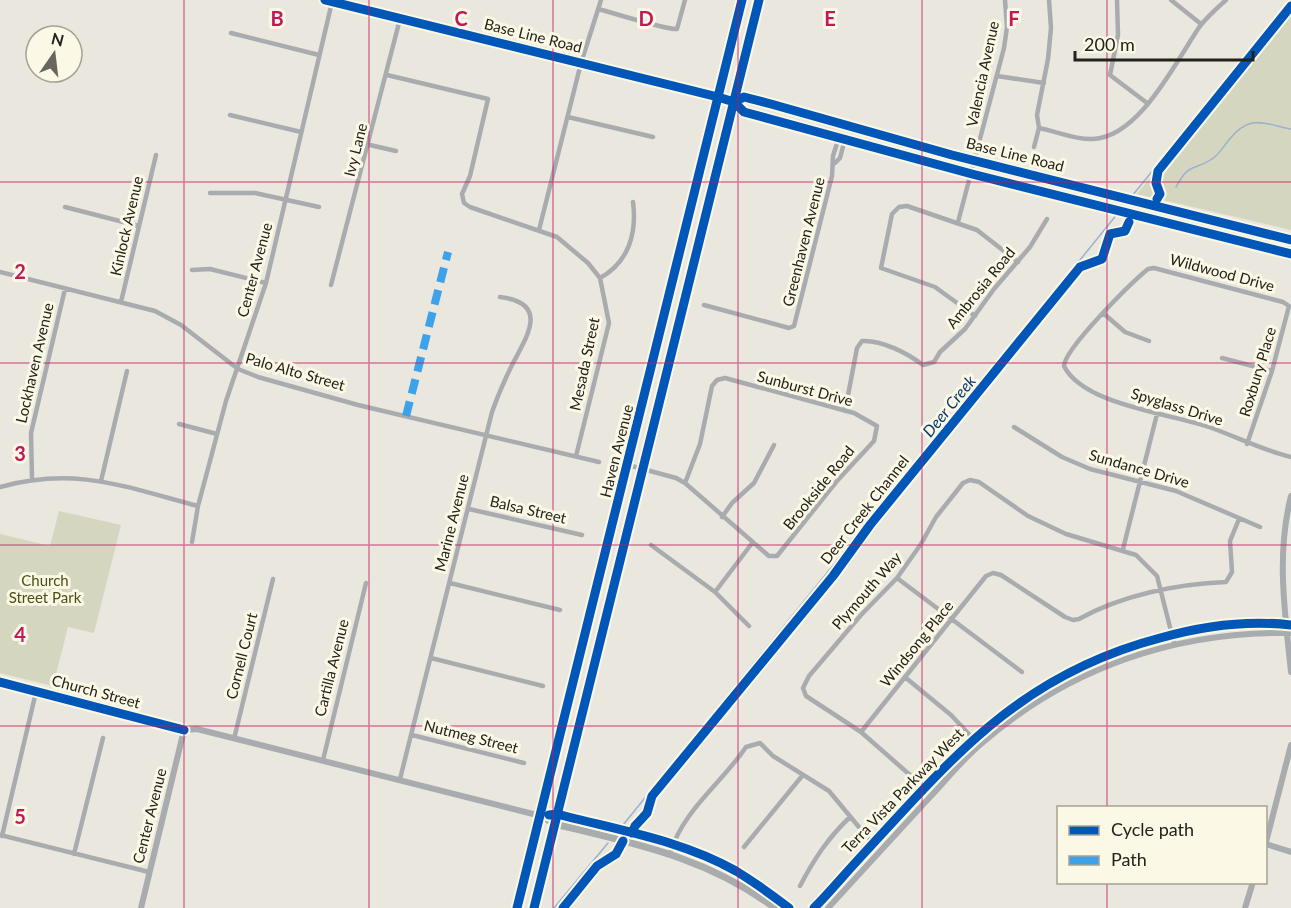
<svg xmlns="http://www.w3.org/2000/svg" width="1291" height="908" viewBox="0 0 1291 908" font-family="Lato,sans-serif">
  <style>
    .green { fill: #d5d6bf }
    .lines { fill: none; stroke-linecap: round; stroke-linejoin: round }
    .stream { stroke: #9bb2cc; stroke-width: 1.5 }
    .minor { stroke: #a9acaf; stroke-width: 4.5 }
    .tertiary { stroke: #a9acaf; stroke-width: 6 }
    .secondary { stroke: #a8acad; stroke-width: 7 }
    .primary { stroke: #adaeaf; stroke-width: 8 }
    .quiet { stroke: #3ea2ea; stroke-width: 8; stroke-dasharray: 15 8; stroke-linecap: butt }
    .cycleway-casing { stroke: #fbf8e6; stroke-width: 13 }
    .cycleway { stroke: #0057b8; stroke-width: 9 }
    .grid { fill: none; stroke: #c2185b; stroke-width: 1.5; stroke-opacity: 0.55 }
    .labels { text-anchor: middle; stroke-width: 6; stroke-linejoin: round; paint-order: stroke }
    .street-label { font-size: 15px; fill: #23221b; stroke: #fbf8e6 }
    .park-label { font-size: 15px; fill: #4c5013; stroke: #fbf8e6 }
    .water-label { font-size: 16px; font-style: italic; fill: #07396d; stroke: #fbf8e6 }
    .grid-label { font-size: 20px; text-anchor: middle; font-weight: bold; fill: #c2185b; stroke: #fbf8e6; stroke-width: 6; stroke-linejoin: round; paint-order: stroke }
  </style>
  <rect width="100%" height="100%" fill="#e9e7de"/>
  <path class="green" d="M1291 4V230L1137 194Z
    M59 511 121 525 94 633 68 627 53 686 0 673V534L50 546Z"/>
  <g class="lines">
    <path class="stream" d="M1176 187C1190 161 1193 172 1212 159 1219 155 1223 147 1228 141 1249 114 1262 123 1291 129
      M1132 196 1291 1
      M623 825 1118 213
      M554 908 608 843"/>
    <path class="minor" d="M1117 0 1118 35 1110 75 1147 103
      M1171 0 1201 24
      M598 9C614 13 666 30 677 29L685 0
      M231 33 319 55
      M387 75 488 99 470 176 462 194 464 203 470 207 557 237 588 263 600 278 609 323 576 456
      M997 76 1044 83
      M230 115 301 132
      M568 117 653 137
      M1039 128C1056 131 1075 140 1093 139 1140 137 1176 61 1200 26 1207 17 1217 8 1226 0
      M370 145 396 151
      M1034 147 1039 128 1037 115 1048 59 1051 28 1049 0
      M835 163 840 158 845 139
      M210 193H255L319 207
      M65 207 139 226
      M958 222 1004 48 1007 27 1005 0
      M539 230 581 63 601 0
      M192 270 210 269 266 283
      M0 272 155 311 181 325 238 369 258 377 358 405 599 462
      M600 278C629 262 637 233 633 202
      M331 285 400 19
      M121 302 156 155
      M704 305 789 328 794 326 832 176 833 156 839 137
      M1103 313 1125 332 1149 341
      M975 316 935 287 881 268 892 214 899 207 907 206 977 230 1018 262
      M1222 358 1272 371
      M845 411 857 348 862 341C882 340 907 353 923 365L934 362 940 352 965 329 994 289 1030 247 1047 219
      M179 424 217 434
      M1014 427 1062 457 1090 469 1176 491 1260 527
      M1247 444 1272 371 1289 306 1283 302 1154 268 1148 269C1131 283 1065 348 1064 366 1083 405 1172 414 1209 427 1237 437 1262 450 1291 457
      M628 465 676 478 685 483 769 556H777L837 481 874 441 877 426 854 413 725 378 717 380 712 386 700 444 685 483
      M32 478 31 433 65 289
      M101 481 127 371
      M0 487C76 466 125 487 198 506
      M469 509 582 535
      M722 517 732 503 754 483 774 445
      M192 542 198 506 226 401 266 283 332 2
      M651 545 715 592 749 626
      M1123 549 1157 414
      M897 578 1022 672
      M450 583 560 610
      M715 592 753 542
      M431 658 543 686
      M906 678 951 715 979 745
      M861 732 986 576 993 573 1001 575 1065 617 1073 620 1079 619C1122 595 1177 584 1226 582L1232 572 1230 541 1239 519
      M412 735 524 763
      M234 739 273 579
      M323 760 366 583
      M910 775 861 732 806 696 803 688 809 676 861 615 897 578 921 544 936 517 963 483 970 480 979 482 1028 516 1066 534 1136 555 1157 576 1174 643
      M400 779 492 412C498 395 505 379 513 363 528 335 549 303 500 297
      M0 835 149 872
      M2 836 36 692
      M744 847 802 776
      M670 853C684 809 721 784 746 747L760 743 773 756 829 791 873 844
      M74 854 103 738
      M800 886C814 859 828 838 850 817"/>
    <path class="tertiary" d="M1291 496C1276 555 1285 613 1291 672
      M0 682 165 725 184 730 197 729 541 816
      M1266 842 1291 745
      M1266 844 1291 852
      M141 908 184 730
      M814 908C829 893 843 876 857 861 952 758 1019 675 1160 638 1202 626 1248 620 1291 625
      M828 908C862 871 896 834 930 797 946 780 962 760 981 744 1068 668 1175 631 1291 633
      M1245 908 1253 882"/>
    <path class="secondary" d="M541 816 557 814 673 844 707 857 736 871 789 908
      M541 816 555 824C636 844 706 857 775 908"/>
    <path class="primary" d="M325 0 718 97 734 102 744 112 972 174 1291 254
      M734 102 744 97 771 104 952 155 1291 240
      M517 908 742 0
      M534 908 759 0"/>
    <path class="quiet" d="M406 416 448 252"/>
    <defs>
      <path id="cycleway" d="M325 0 718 97 734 102 744 112 972 174 1291 254
        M734 102 744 97 771 104 952 155 1291 240
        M1157 199 1160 194 1156 183 1158 171 1291 6
        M0 682 184 730
        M549 815 557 814C617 830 681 840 736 871 754 882 772 895 789 908
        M632 833 635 826 647 813 652 796 833 576 870 525 1080 267 1102 259 1110 234 1125 231 1129 222
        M517 908 742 0
        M534 908 759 0
        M563 908 597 866 616 854 623 841
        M814 908C829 893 843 876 857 861 952 758 1019 675 1160 638 1202 626 1248 620 1291 625"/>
    </defs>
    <use href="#cycleway" class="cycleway-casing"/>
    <use href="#cycleway" class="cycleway"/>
  </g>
  <path class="grid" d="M184 0V908M369 0V908M553 0V908M738 0V908M922 0V908M1107 0V808M0 182H1291M0 363H1291M0 545H1291M0 726H1291M1107 882V908"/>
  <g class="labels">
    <g class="street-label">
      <text transform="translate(533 36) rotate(14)" y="5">Base Line Road</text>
      <text transform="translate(983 74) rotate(-78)" y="5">Valencia Avenue</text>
      <text transform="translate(356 150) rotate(-76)" y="5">Ivy Lane</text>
      <text transform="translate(1015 155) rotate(14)" y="5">Base Line Road</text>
      <text transform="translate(127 226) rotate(-77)" y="5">Kinlock Avenue</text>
      <text transform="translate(804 242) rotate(-76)" y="5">Greenhaven Avenue</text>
      <text transform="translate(255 270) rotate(-75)" y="5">Center Avenue</text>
      <text transform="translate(1222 273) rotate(15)" y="5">Wildwood Drive</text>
      <text transform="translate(981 288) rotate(-51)" y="5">Ambrosia Road</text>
      <text transform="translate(35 363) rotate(-77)" y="5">Lockhaven Avenue</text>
      <text transform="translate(585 364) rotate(-78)" y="5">Mesada Street</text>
      <text transform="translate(295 372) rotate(16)" y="5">Palo Alto Street</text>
      <text transform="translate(1258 372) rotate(-73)" y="5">Roxbury Place</text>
      <text transform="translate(805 389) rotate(15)" y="5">Sunburst Drive</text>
      <text transform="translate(1177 407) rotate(17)" y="5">Spyglass Drive</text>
      <text transform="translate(617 451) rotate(-76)" y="5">Haven Avenue</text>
      <text transform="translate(1139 469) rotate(16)" y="5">Sundance Drive</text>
      <text transform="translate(819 488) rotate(-51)" y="5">Brookside Road</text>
      <text transform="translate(528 510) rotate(13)" y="5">Balsa Street</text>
      <text transform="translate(865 510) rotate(-52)" y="5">Deer Creek Channel</text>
      <text transform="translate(452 523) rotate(-76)" y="5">Marine Avenue</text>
      <text transform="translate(867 591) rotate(-49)" y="5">Plymouth Way</text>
      <text transform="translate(917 644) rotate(-51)" y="5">Windsong Place</text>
      <text transform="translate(242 656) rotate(-76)" y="5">Cornell Court</text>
      <text transform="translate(332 668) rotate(-76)" y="5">Cartilla Avenue</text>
      <text transform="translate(96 692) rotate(15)" y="5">Church Street</text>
      <text transform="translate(471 737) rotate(14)" y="5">Nutmeg Street</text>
      <text transform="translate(903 791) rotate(-46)" y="5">Terra Vista Parkway West</text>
      <text transform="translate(150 816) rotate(-76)" y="5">Center Avenue</text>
    </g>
    <g class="park-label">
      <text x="45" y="586">Church<tspan x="45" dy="17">Street Park</tspan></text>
    </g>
    <g class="water-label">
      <text transform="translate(949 406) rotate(-51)" y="6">Deer Creek</text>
    </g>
  </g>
  <g class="grid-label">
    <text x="277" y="26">B</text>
    <text x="461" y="26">C</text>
    <text x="646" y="26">D</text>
    <text x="830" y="26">E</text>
    <text x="1014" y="26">F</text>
    <text x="20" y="279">2</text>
    <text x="20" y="461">3</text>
    <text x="20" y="642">4</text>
    <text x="20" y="824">5</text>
  </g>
  <rect x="1057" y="806" width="210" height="78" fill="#fbf8e6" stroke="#a5a295" stroke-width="1.5"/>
  <rect x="1069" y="826" width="30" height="9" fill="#0057b8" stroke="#a5a295" stroke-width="1.5"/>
  <text x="1111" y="836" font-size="18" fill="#23221b">Cycle path</text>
  <rect x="1069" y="856" width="30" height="9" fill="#3ea2ea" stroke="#a5a295" stroke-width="1.5"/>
  <text x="1111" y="866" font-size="18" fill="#23221b">Path</text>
  <g transform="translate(54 54) rotate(14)"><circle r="28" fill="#fbf8e6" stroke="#a5a295" stroke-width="1.5"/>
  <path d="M0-4.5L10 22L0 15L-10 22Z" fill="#68675f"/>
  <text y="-9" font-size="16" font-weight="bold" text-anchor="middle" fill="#23221b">N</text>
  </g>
  <path d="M1075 51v9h178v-9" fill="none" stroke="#23221b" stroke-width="3"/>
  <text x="1084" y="51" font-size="18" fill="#23221b" stroke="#fbf8e6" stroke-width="4.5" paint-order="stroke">200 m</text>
</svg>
